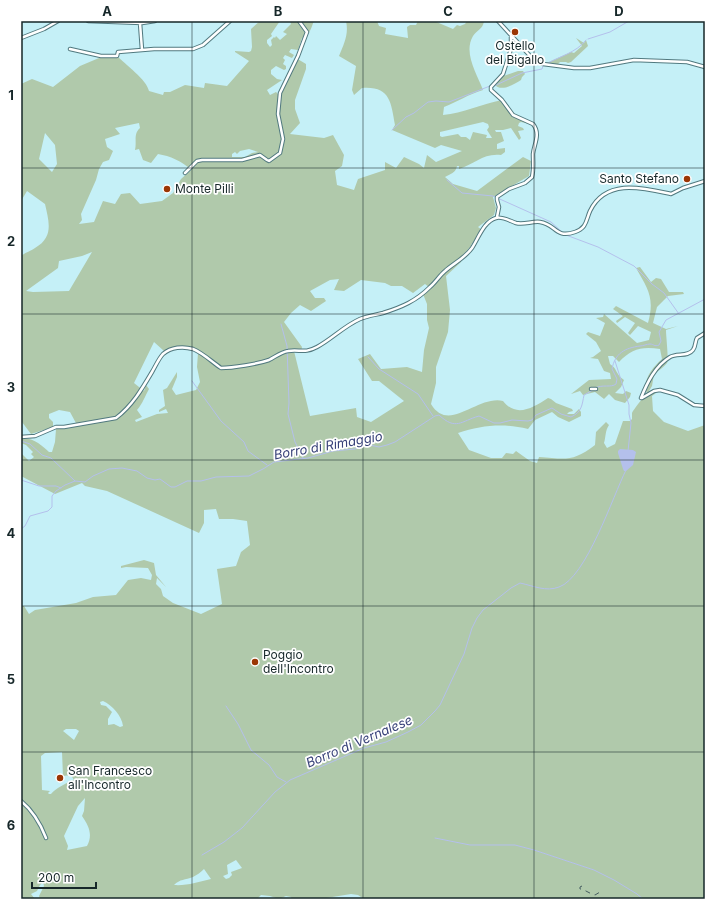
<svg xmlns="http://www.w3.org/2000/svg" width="726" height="920" viewBox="0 0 726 920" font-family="Inter,sans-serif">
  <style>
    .green { fill: #b0c9ab; fill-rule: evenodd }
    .water { fill: #b4c0ec }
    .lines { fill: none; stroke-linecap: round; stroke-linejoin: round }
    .stream { stroke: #b4c0ec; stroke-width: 1 }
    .minor-casing { stroke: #51797f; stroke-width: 4.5 }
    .minor { stroke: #fff; stroke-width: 2.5 }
    .rail { stroke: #455c60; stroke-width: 1; stroke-dasharray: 5 5; stroke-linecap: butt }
    .grid { fill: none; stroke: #162729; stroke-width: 1; stroke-opacity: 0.55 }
    .poi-dot { fill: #9b3605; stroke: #fff; stroke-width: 1.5 }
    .labels { text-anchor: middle; stroke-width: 3.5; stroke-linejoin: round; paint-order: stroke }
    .poi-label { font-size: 12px; fill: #162729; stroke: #fff; text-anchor: start }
    .water-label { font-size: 13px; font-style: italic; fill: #384279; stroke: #fff }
    .neatline { fill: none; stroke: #162729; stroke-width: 1.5 }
    .grid-label { font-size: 13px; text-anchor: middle; font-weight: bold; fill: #162729 }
  </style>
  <rect width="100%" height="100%" fill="#c5f0f7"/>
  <path class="green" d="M260 21H280L271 34 272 36 267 40V43L270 47 272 45 271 40 274 37 275 38 276 36 280 40 287 34 283 32 291 24 290 21H314C311 28 310 35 302 38L298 50 291 49 289 52 294 55 292 58 285 55 283 58 285 60 283 64 286 66V69L284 70 276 66 271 70V74L277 79 282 80 267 90 270 95 276 92 279 95 296 58 306 64V69L295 100V109L300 123 290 134 324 138 333 135 344 155 342 166 335 171 337 185 354 190 358 179 385 170V162L396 168 404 157 419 164 424 168 427 155 436 162 462 151 441 145 435 148 392 130 395 125C391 102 390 86 362 88L354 95 352 90 356 66 339 56C344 44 349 34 346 21H377L379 26 386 28 385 34 408 38 407 27 410 25H416L418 21H434L453 29 457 25 460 26 465 24 467 21H484C483 29 477 30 473 36 463 53 477 74 483 90 469 94 457 102 444 107L443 115C463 113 482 104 502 100L513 115 530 124 521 122 519 123 518 126 523 128 524 130 518 131 521 138 519 140 511 128 503 130H495L496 132H501L504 141 497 144V149L505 148V152L501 155C483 153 475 164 459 169V166H457C456 173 450 174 445 177L453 184 477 191 523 157 531 161 529 176 493 197 496 208 494 215 478 227 482 230 471 245V246L462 256 461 262 446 276 450 310 448 332 436 367V383L431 404C449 434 477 395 503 401 516 418 533 408 548 398L551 399 556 403 572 409 573 411 569 412 567 414H574L579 409 581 412V416L569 422 558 417 552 412 535 420 528 429C504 423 482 425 458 433L469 450 491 458H502L506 453 513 454 516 451 530 461 537 463 539 457C566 459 573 462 595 445L596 432 606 422 609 425C605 431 606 436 604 443L607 448 615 444 623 421H630L632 419C632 418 632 414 632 413 634 409 644 396 647 394 642 380 652 368 662 359L660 349C642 346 631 349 619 362L613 356H608L610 364C618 369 615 374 624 380L621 387 615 393 623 394 626 391 631 393 630 397 625 403 615 400 609 394 604 399 595 392 583 395 580 391 571 394 589 380 611 379 610 373 604 371 598 359 590 358 593 357 601 351 596 342 586 334 588 332 600 336 605 323 596 318 603 317 604 314 637 343 649 340 651 332 638 326 630 335 628 333 635 323 625 317 617 323 616 321 623 316 613 309 616 306 648 323C655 298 648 289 636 268L640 267 651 282 656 278 661 279 669 292H683L684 294 668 296 657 307 653 323 666 329 678 326 666 330C666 337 669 361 667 363 664 367 658 371 654 374L652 386 649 391 657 389 656 393 652 396 653 411 664 422 688 431 705 425V899H364L358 895 351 894 320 899H292L291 897 286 896 279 899 270 896 261 895 257 899H40L39 896 44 886 43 882 40 885 37 891 31 894 35 899H21V606H24L29 614 35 610 76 603 93 597 116 595 128 580 141 578 151 580 152 575 148 568 126 567 121 568V566L144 560 154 563 156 575 166 587 157 578 156 584 161 589 163 596 173 603 201 614 222 604 217 569 236 566 241 552 250 545 247 521 233 519H219L216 509 204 510V523L199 533 107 491 85 486 82 483 55 494 21 476V453L29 461 34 457 31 454 33 452 26 445 21 443V439C31 436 42 445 49 452H52L55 442 56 429 71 428 77 425 70 412 59 410 49 414V418L53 422V427L31 434 22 422 21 424V256C26 252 31 251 35 248 54 237 49 222 45 204L27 191 21 201V84L32 79 53 87 80 66 99 58 117 56C125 64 147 80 149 91L163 95 164 92H170L185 85 204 88 205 83 227 86 249 61 235 52V51L249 52 251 51 252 47 251 29ZM483 122 488 124 489 127 487 130 492 138H486L487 135 473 132 470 140 466 137H461L458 134 442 137 440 136V132ZM139 123 140 128C133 134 137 142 135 150L139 149 143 160 151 163 158 154C170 156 182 161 191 170L181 179 173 193 162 201 140 204 130 193 121 194 115 204 103 201 94 222 79 224 82 220 81 214 96 180 99 169 103 162 109 160 113 151 107 147 105 139 120 134 115 128ZM45 133 55 145 57 164 52 172 39 159ZM249 149 258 152 252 153 245 157H232V154L235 152 237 154 240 151ZM92 252 69 291 33 292 26 291 58 268 59 261 82 256ZM339 279 334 290 344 291 361 280 385 283 391 286H402L413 293 425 284 430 288 423 294 427 304V320L429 328 424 350 422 372 407 367 381 369 370 354 358 359 372 381H379L404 401 371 422 357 417 356 408 310 416 294 351 301 352 302 347 284 322 291 313 300 305 311 311 326 301 324 298H315L310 291 330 280ZM154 342 164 351C177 347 187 347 198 353L197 367 200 382 196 390 176 395 172 389 177 377V372L167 388 163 390 165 406 159 410V412L166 409 168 413 157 414 136 422 135 420 142 417 137 410C143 403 145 396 149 389L146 385 144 391 134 383ZM103 701C112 705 122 716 123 726L120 727 114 724 108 725V719L112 712 106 706 101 705 100 702ZM66 729H76L79 731 74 740 63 731ZM62 752 63 776 71 775 74 780C66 783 56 788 51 794H49L48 793 50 791 42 790 41 756 45 753ZM85 798 84 811 82 816C89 826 93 835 87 846L67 850 68 846 64 836 78 806ZM236 860 242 868 231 872 232 875 229 878 226 879 223 876 228 874 227 865ZM204 869 211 879C199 882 186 886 174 885 180 879 185 880 193 877 197 875 201 872 204 869Z
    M576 38 584 43 586 40 588 46 571 62 568 63 566 62H560L557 65 545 62H549L571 52 574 53 582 46Z
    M518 71H523L525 74 522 77 521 80C514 84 501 93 494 84L501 77Z"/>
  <path class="water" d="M620 449 633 450 636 452 633 465 626 471H624L623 469 618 453V451Z"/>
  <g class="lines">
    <path class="stream" d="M588 39 610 32 629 21
      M546 64C560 56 576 53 586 40
      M494 86 522 73 542 69 543 66
      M392 130 406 117 414 113 428 102 436 101 449 102 490 86
      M447 180 462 193 493 196 551 222 562 232
      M566 235 598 247 634 266 652 284 664 293 679 314
      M281 324 287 346 289 403 288 414 295 442 303 458
      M368 357 379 369 418 394 433 416
      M615 361 629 405V414L631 423 628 451
      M192 381 221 421 244 442 248 451 267 465
      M595 388C603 384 611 388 616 384L617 379 612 369C615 353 625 348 640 346 643 346 647 344 650 344 654 344 654 347 659 345L661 341 659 332 666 320 705 299
      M21 441 30 444 42 455 51 458 75 481
      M21 480 39 486H56L61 488
      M21 529 25 526 30 516 48 511 52 507V496L56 491 65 485 75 481 85 482 93 476 109 469 122 468 137 471 147 478 155 480 160 479 171 487H175L187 481H201L216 477 249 476 263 469 274 462 308 458 333 451 355 449 361 446 370 445 379 447 387 445 395 442 435 416 439 415C456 431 461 421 479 416L494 423H500L512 420 528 421 532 420 536 415 552 408 561 414 571 417C582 412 582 405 584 395L593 390
      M226 706 238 724 251 750 269 765 277 777 286 782
      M435 838 470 845H515L534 850 594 870 614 880 637 894 643 899
      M202 855 224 842 242 828 275 792 290 780 364 748 386 742 408 732 421 725 435 711 440 705 464 654 472 628 477 618 483 610 511 588 520 583C534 586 546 592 559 587 586 578 613 496 626 470"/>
    <defs>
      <path id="minor" d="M88 21 142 23 155 21
        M498 21 532 58 536 61 543 64 574 68H590L634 60 687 62 705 67
        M140 23 142 50
        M21 38 44 29 58 21
        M70 49 101 56H117L118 52 154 49H193L203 45 230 21
        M185 173 197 161 202 160H242L260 155 267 160 269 161 280 153 283 139 278 114 280 93 298 56 307 32 299 21
        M497 217 499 207 497 200V197L509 189 525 183 532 177C534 169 533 162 533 154 534 144 541 134 533 124L513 115 502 100 491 90V87L503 74 511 49V34
        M591 389H596
        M641 398C647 383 655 366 670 357 677 353 688 357 693 350 696 346 695 341 697 338L705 333
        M642 398 654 391 660 390 678 395 694 405 705 406
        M21 437 35 436 56 427H64L116 418C132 406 142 389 152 372 155 367 159 358 163 354 171 347 183 346 193 349 203 353 212 362 221 368 233 368 257 364 269 360 275 357 281 352 288 351 300 349 304 354 317 347 332 339 344 326 360 319 367 316 375 315 383 313 402 307 416 301 430 287 436 282 439 276 445 271 454 263 465 258 472 248 478 239 484 221 496 218 502 216 510 221 516 223 524 225 532 221 540 222 556 224 555 239 575 232 587 228 586 220 590 211 606 178 643 188 671 194L683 188 705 181
        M21 801C32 810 41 825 46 838"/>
    </defs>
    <use href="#minor" class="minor-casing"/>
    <use href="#minor" class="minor"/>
    <path class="rail" d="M582 886 580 887V889C586 890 590 894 595 895L600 892"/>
  </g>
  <path class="grid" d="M192 21V899M363 21V899M534 21V899M21 168H705M21 314H705M21 460H705M21 606H705M21 752H705"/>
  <g class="poi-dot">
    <circle cx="515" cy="32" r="4"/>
    <circle cx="687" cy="179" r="4"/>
    <circle cx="167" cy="189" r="4"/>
    <circle cx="255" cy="662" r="4"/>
    <circle cx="60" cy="778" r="4"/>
  </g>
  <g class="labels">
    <g class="poi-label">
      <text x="515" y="50" text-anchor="middle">Ostello<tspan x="515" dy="14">del Bigallo</tspan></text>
      <text x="679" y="183" text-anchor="end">Santo Stefano</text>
      <text x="175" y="193">Monte Pilli</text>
      <text x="263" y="659">Poggio<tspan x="263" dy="14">dell'Incontro</tspan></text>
      <text x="68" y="775">San Francesco<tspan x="68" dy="14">all'Incontro</tspan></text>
    </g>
    <g class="water-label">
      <text transform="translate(328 445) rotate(-10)" y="5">Borro di Rimaggio</text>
      <text transform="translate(359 741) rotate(-23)" y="5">Borro di Vernalese</text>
    </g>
  </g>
  <rect width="726" height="920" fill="none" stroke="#ffffff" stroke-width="44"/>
  <path d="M32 882v6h64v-6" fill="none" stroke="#162729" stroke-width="2"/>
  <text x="38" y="882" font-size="12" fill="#162729" stroke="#ffffff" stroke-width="3" paint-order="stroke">200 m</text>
  <rect x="22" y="22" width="682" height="876" class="neatline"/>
  <g class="grid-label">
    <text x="107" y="16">A</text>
    <text x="278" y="16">B</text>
    <text x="448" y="16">C</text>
    <text x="619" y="16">D</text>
    <text x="11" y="100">1</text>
    <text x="11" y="246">2</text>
    <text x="11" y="392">3</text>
    <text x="11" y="538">4</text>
    <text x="11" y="684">5</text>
    <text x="11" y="830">6</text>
  </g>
</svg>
